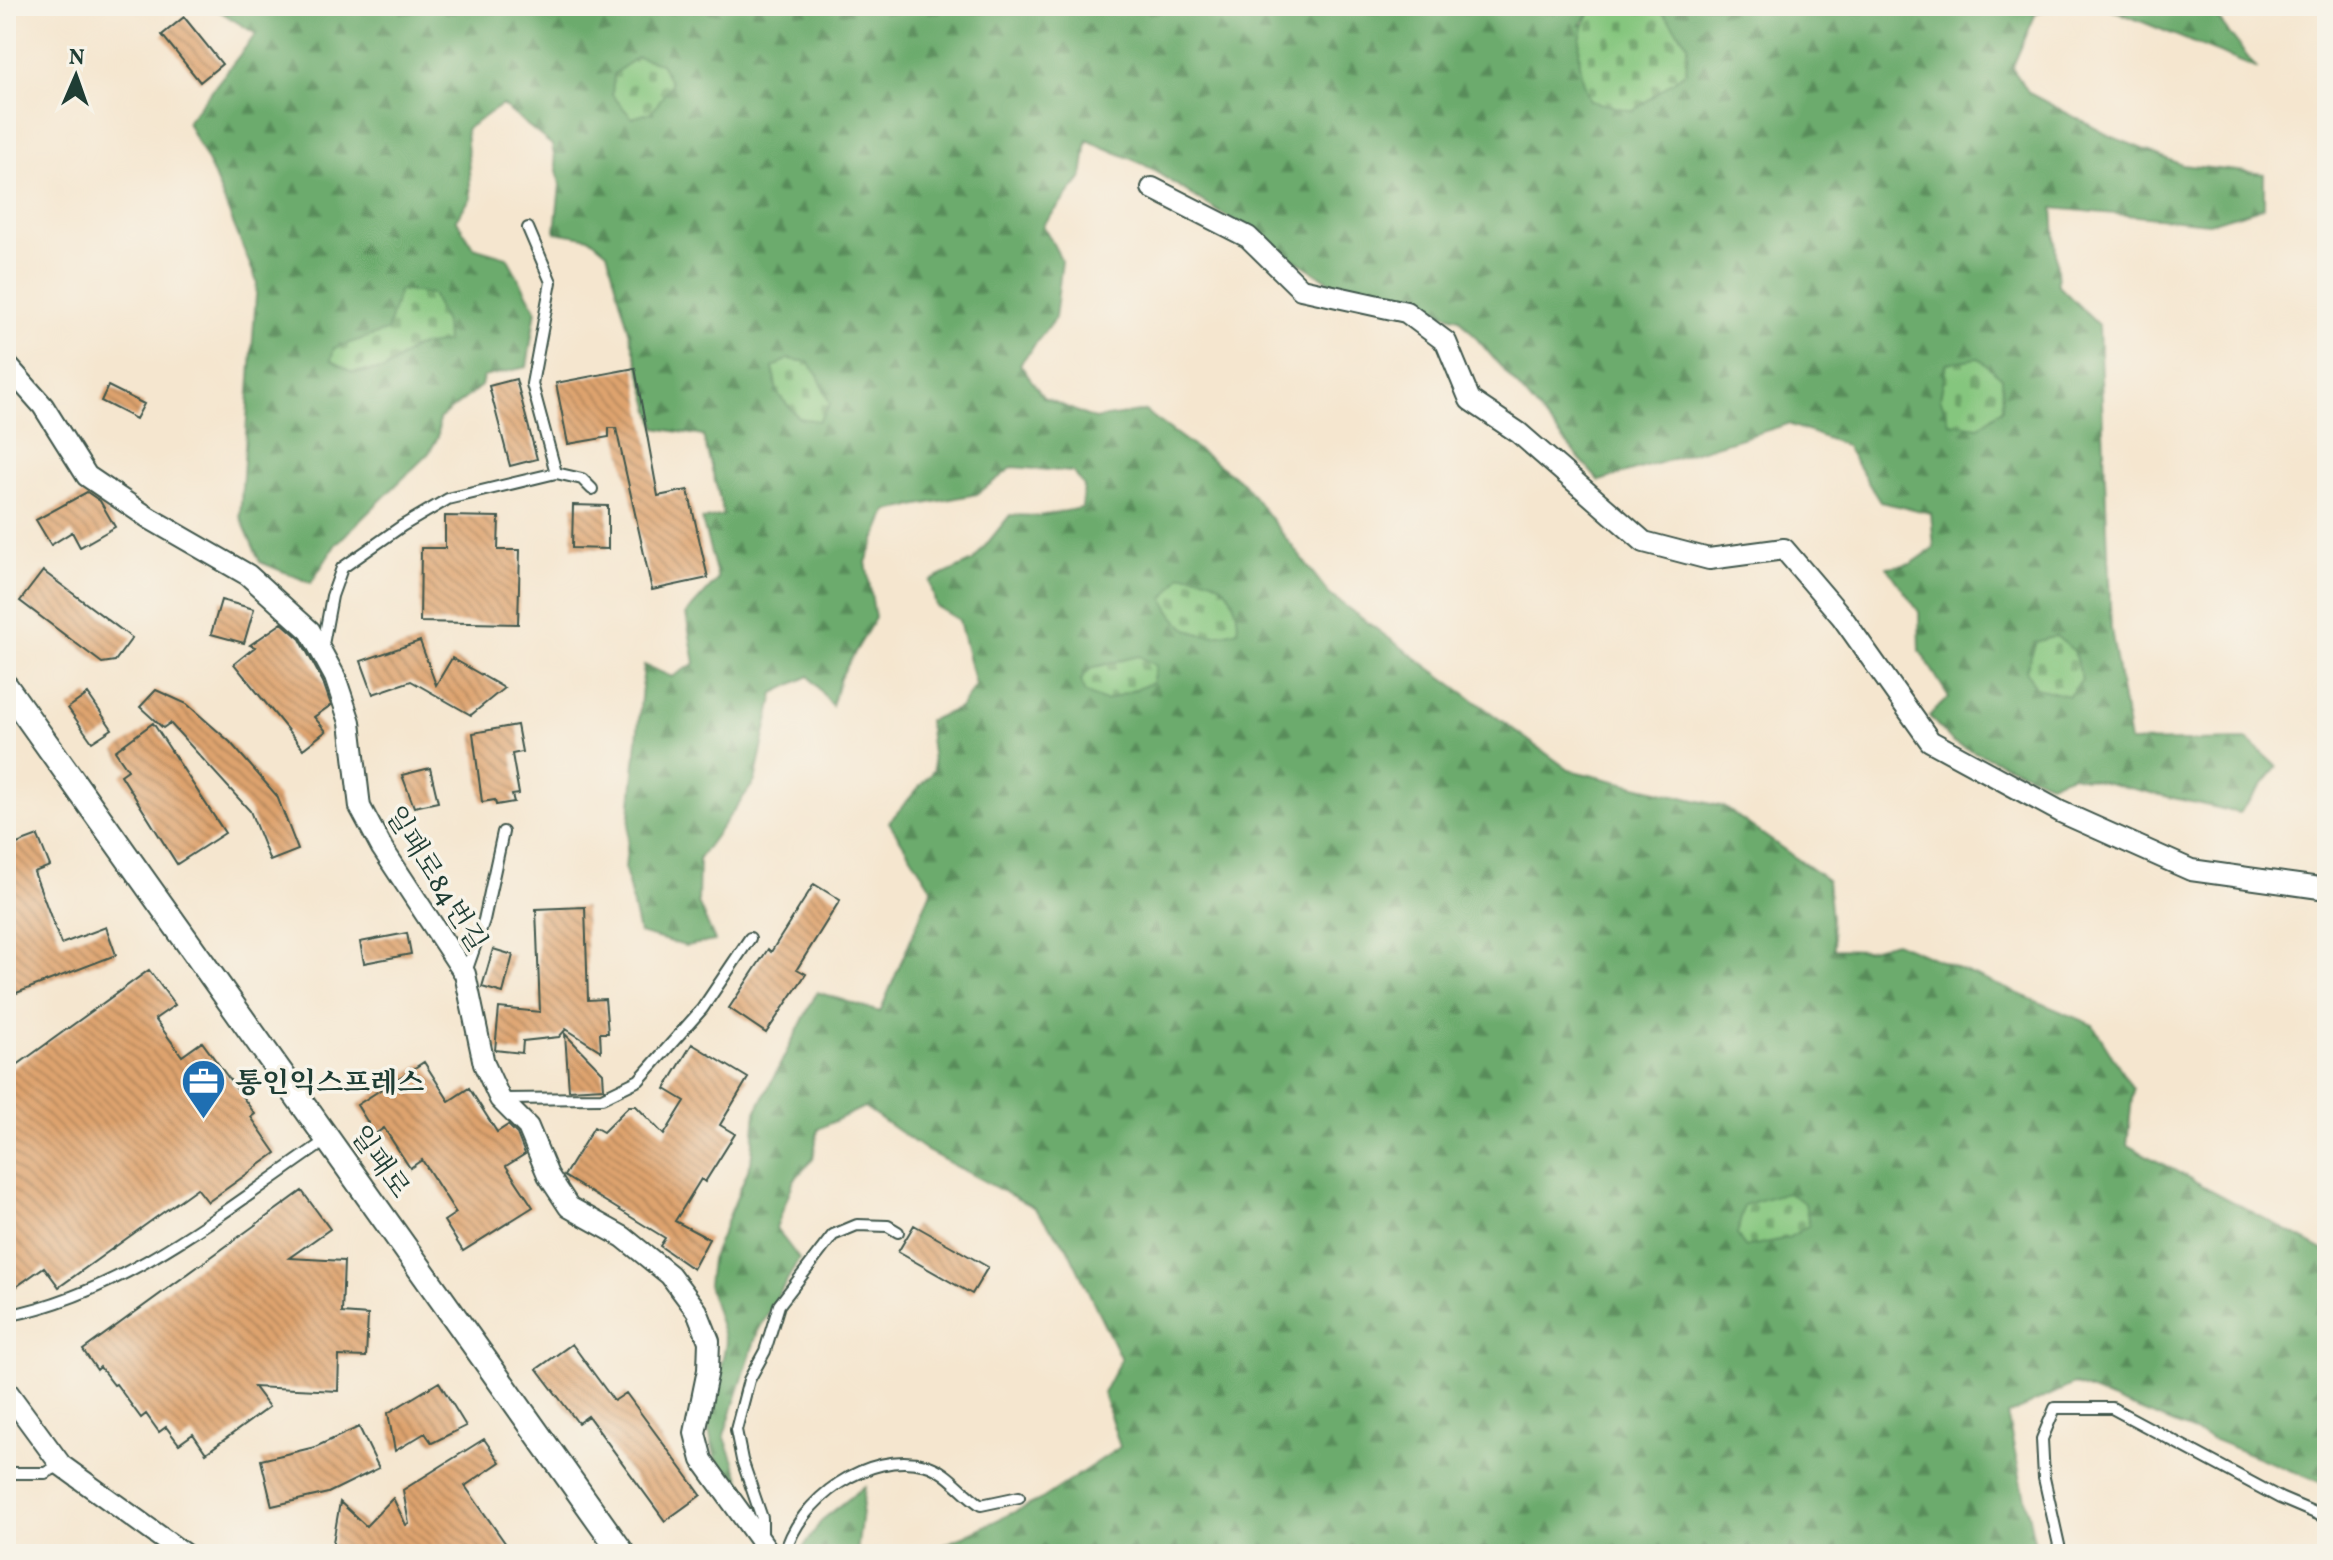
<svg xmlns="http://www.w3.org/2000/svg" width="2333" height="1560" viewBox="0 0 2333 1560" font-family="Vollkorn,'Noto Serif KR',serif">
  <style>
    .forest { fill: url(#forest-firs); stroke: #467450; stroke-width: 2; fill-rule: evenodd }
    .cemetery { fill: url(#cemetery-stones); stroke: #528259; stroke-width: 2 }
    .building { fill: url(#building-back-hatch) }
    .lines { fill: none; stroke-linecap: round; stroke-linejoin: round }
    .service-casing { stroke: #3f564b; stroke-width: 14 }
    .minor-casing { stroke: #3f564b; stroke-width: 24 }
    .tertiary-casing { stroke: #3f564b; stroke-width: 28 }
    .service { stroke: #fff; stroke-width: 10 }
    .minor { stroke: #fff; stroke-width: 20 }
    .tertiary { stroke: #fff; stroke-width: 24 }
    .labels { text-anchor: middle; stroke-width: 7; stroke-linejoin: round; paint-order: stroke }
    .street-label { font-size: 28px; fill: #1f3d34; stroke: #f7f3e8 }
    .poi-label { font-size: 28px; font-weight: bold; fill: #1f3d34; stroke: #f7f3e8; text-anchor: start }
  </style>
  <defs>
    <pattern id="forest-firs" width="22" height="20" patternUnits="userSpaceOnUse" patternTransform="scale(2)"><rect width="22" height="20" fill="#6cab6d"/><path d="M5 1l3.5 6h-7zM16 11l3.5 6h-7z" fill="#588c5a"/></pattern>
    <pattern id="cemetery-stones" width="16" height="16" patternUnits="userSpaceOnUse" patternTransform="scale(2)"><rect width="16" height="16" fill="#85c67e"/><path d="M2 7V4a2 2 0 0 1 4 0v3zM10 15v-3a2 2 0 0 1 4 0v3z" fill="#6ca268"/></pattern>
    <pattern id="building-back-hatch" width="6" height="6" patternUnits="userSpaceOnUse" patternTransform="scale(2)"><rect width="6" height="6" fill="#dea36e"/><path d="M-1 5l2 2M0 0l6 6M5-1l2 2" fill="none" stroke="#b3865b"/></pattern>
  </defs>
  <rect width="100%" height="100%" fill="#f7f3e8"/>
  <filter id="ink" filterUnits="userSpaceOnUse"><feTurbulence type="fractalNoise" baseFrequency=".0125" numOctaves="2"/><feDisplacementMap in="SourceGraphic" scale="16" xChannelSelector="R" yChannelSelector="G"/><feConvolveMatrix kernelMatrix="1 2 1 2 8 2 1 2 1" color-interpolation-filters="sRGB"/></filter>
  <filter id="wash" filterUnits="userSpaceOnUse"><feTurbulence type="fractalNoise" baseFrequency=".006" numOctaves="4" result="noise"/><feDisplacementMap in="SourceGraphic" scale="32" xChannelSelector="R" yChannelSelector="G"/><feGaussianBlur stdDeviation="1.8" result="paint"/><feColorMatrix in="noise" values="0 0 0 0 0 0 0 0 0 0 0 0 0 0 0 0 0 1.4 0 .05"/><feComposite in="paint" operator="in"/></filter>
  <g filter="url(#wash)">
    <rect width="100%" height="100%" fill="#f5e6cf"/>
    <path class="forest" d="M211 6H1594L1580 25 1659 8 1651 6H2059L2036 13 2012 68 2029 93 2108 135 2182 165 2264 174V207L2209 223 2053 208 2058 285 2099 326 2111 629 2130 742 2248 740 2277 767 2239 813 2072 775 2050 783 1953 743 1929 716 1949 697 1920 651 1919 612 1887 567 1911 564 1934 548 1931 513 1880 502 1845 445 1788 424 1599 481 1459 318 1335 285 1143 164 1087 140 1082 178 1043 225 1062 261 1055 318 1020 364 1043 397 1094 419 1145 411 1243 483 1330 595 1569 770 1724 807 1827 880 1834 949 1867 950 1895 942 2093 1025 2133 1089 2127 1145 2327 1252V1485L2074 1384 2007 1415 2037 1554H925L1042 1499 1120 1447 1103 1393 1121 1359 1067 1247 1033 1207 927 1151 864 1107 818 1129 813 1159 794 1180 776 1228 799 1259 758 1331 724 1435 753 1513 715 1457 708 1427 726 1343 708 1285 711 1260 751 1163 756 1112 817 992 880 1012 932 889 889 822 934 770 928 721 960 708 975 685 959 620 936 606 930 581 973 561 1010 515 1039 516 1082 508 1084 486 1073 472 1013 467 977 494 887 511 866 562 875 618 840 678 832 706 809 676 774 693 755 781 699 858 698 903 715 941 685 946 639 933 625 869 644 665 672 677 695 663 686 614 718 579 702 520 724 515 703 436 656 428 607 252 590 238 555 232 560 185 552 145 502 105 466 129 471 198 456 219 473 247 507 257 536 310 527 367 483 377 481 386 439 419 438 437 429 453 336 544 311 583 260 562 240 516 257 282 212 171 187 122 256 34ZM387 331 415 347 384 370 367 339Z
      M2103 6H2208L2256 68Z
      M865 1486 857 1554H799L822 1520Z"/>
    <path class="cemetery" d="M1594 6 1659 8 1688 44 1686 72 1633 111 1590 101C1577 67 1573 36 1594 6Z
      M637 57 661 63 671 84 652 112 632 118 612 95 614 74Z
      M399 290 432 294 445 323 446 342 415 347 384 370 352 372 331 360 334 348 387 331Z
      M1978 358 2002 378 2003 408 1979 427 1950 423 1940 398 1947 363Z
      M788 359 808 362 818 375 830 404 819 421 799 418 777 393 773 368Z
      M1181 575C1218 574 1238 591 1238 630 1202 641 1180 634 1164 599Z
      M2056 636 2074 651 2082 680 2069 696 2036 688 2026 670 2036 642Z
      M1139 656 1156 666 1152 683 1105 701 1084 692 1081 679 1091 668Z
      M1787 1192 1805 1203 1809 1225 1788 1238 1745 1247 1737 1234 1744 1205Z"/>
    <g id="blocks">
      <path class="building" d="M184 17 222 64 200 82 162 35Z
        M635 368 658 496 688 490 708 578 652 590 616 428H609V437L568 444 556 383Z
        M516 379 537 459 510 466 489 386Z
        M108 386 144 404 136 419 101 401Z
        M87 492 100 501 115 527 80 547 72 532 51 545 36 520Z
        M573 505 608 506V549L572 548Z
        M445 516 499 517 498 550H520L518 624 420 622 421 548H445Z
        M43 571 132 638 115 661 102 663 20 601Z
        M221 600 254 609 244 643 211 634Z
        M282 623 300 639 323 682 331 705 314 717 326 731 303 749 234 664 255 647 250 645Z
        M420 641 436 685 452 658 504 688 471 715 411 681 373 694 361 661Z
        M156 690 187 704 230 742 277 796 298 850 270 861 250 811 170 723 163 728 140 707Z
        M88 694 112 729 92 742 68 708Z
        M153 723 225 833 177 864 121 775 128 770 115 751Z
        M517 725 522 752 512 754 519 794 512 795 514 802 496 805 495 800 482 802 473 733Z
        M430 768 438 802 414 807 402 775Z
        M38 836 50 866 34 872 61 944 106 927 116 955 6 997V848Z
        M814 884 840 900 797 969 806 974 766 1033 729 1008 768 949 771 952Z
        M585 907 588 1000 605 999 608 1033H600L601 1051 566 1029 559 1037 523 1041 522 1053 495 1050 499 1008 540 1012 536 909Z
        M407 933 411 954 364 963 360 942Z
        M493 949 513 955 503 993 482 987Z
        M149 970 175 1005 155 1019 182 1056 202 1042 255 1114 251 1117 276 1153 208 1202 197 1188 59 1287 44 1267 6 1294V1073Z
        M565 1034 603 1073 604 1088 569 1090Z
        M692 1044 748 1078 720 1125 735 1134 705 1182 701 1179 675 1221 709 1239 693 1269 660 1246 665 1238 564 1176 594 1127 603 1132 629 1106H636L664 1135 685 1101 665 1089Z
        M424 1062 449 1101 469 1088 497 1132 508 1125 517 1134 525 1154 506 1166 533 1207 463 1251 444 1221 456 1213 422 1160 410 1168 384 1128 375 1134 357 1105Z
        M302 1191 330 1229 289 1258 344 1261 342 1313 368 1315 366 1357 339 1356 338 1391 254 1387 269 1407 206 1453 193 1434 179 1444 166 1427 159 1432 146 1414 141 1418 116 1384 114 1385 100 1367 97 1370 83 1350Z
        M914 1225 988 1267 972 1294 898 1252Z
        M572 1344 614 1401 626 1393 701 1495 665 1521 588 1416 578 1423 537 1369Z
        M439 1382 466 1426 432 1443 425 1433 395 1451 388 1413Z
        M359 1427 379 1468 328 1493 272 1506 261 1460 315 1447Z
        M484 1439 500 1462 465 1486 508 1547 499 1554H331L340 1502 366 1526 393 1498 406 1525 409 1524 403 1490Z"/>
    </g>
  </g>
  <g filter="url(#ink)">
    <use href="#blocks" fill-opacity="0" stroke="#3f564b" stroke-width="2"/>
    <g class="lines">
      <defs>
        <path id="service" d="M556 473 582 479 592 489
          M322 650 332 596 342 568 402 526 448 499 556 473 532 384 551 282 528 228
          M466 972 484 920 503 832
          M502 1099 602 1098 639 1080 702 1009 750 938
          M6 1316C128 1292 226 1209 327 1140
          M6 1473H45L61 1465
          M762 1536V1518L742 1460 736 1430 749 1380 765 1351 779 1305 833 1235 857 1225 888 1226 898 1232
          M785 1554C798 1500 869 1449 926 1465 948 1471 962 1493 981 1505L1019 1497
          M2061 1554 2044 1478 2042 1439 2055 1408H2112L2280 1498 2327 1518"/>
        <path id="minor" d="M1152 188 1248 237 1301 289 1406 312 1446 342 1470 400 1519 433 1644 542 1709 559 1784 549 1842 617 1930 741 2061 812 2191 870 2327 889
          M6 364 43 406 87 476 149 518 248 575 310 631 335 677 350 722 360 807 382 848 465 974 484 1064 500 1099 528 1127 548 1175 569 1207 623 1237 670 1275 697 1311 709 1341 708 1370 695 1433 702 1460 770 1554
          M6 1390 61 1465 184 1554"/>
        <path id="tertiary" d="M6 687 623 1554"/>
      </defs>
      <use href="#service" class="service-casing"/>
      <use href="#minor" class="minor-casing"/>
      <use href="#tertiary" class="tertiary-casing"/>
      <use href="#service" class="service"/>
      <use href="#minor" class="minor"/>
      <use href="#tertiary" class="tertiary"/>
    </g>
  </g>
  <defs>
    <symbol id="office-pin" viewBox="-11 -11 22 30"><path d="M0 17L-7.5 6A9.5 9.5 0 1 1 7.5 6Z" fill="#1f6fb2" stroke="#f7f3e8"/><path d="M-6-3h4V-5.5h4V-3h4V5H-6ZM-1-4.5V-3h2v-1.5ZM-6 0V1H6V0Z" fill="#fff"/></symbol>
  </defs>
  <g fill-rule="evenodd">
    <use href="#office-pin" x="178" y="1056" width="51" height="69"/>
  </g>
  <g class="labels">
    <g class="street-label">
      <text transform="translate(437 878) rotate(58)" y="10">일패로84번길</text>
      <text transform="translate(381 1161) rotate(55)" y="10">일패로</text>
    </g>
    <g class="poi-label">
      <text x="235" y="1092">통인익스프레스</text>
    </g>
  </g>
  <rect width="2333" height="1560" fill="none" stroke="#f7f3e8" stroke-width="32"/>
  <g transform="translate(76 76) rotate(2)" stroke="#f7f3e8" stroke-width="6" paint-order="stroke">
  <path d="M0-6L14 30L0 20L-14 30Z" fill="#1f3d34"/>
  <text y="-12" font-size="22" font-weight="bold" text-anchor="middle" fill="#1f3d34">N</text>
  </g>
</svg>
